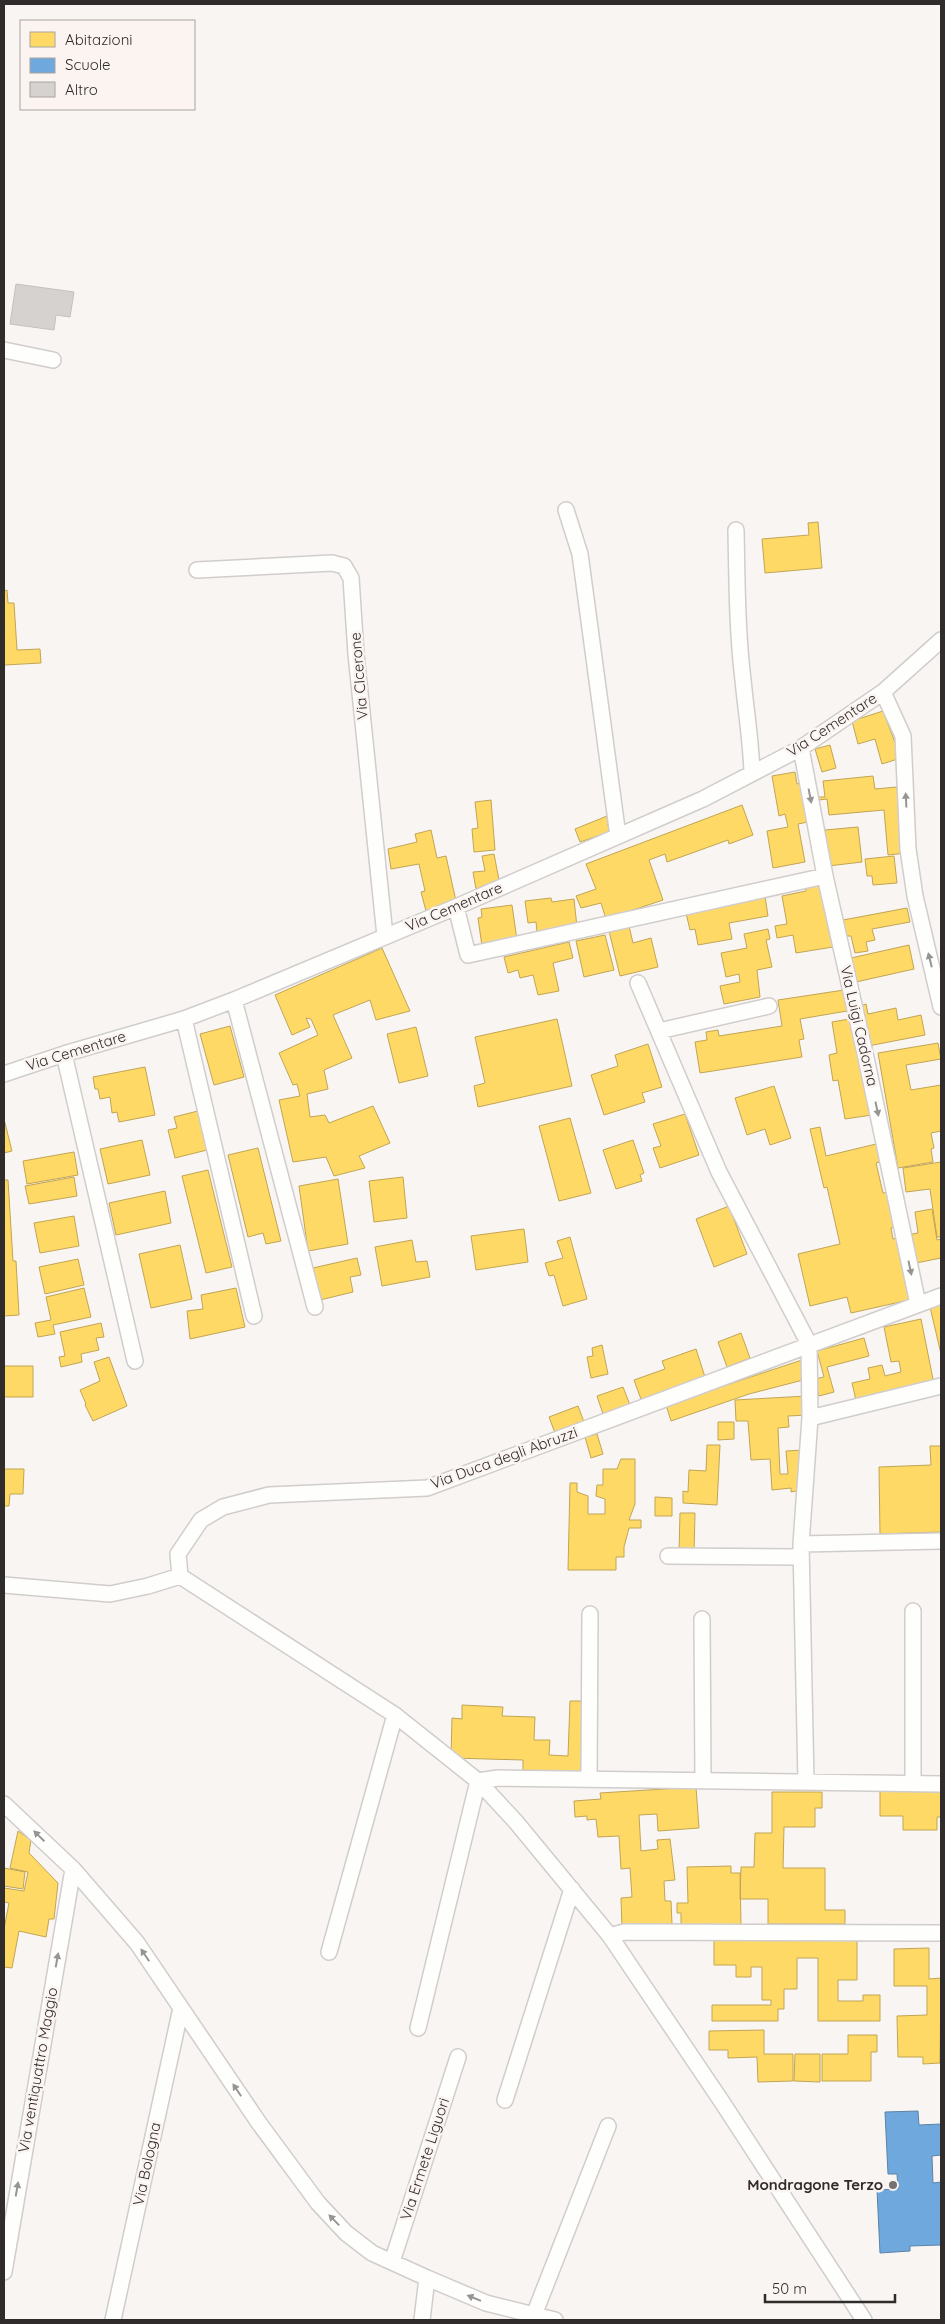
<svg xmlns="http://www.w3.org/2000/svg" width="945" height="2324" viewBox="0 0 945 2324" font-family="Quicksand,sans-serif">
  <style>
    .homes { fill: #ffd966; stroke: #c1a554 }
    .schools { fill: #6fa8dc; stroke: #5c83a7 }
    .building { fill: #d5d2d0; stroke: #c3c0bf }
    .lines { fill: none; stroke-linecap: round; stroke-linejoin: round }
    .street-casing { stroke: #d0cdcc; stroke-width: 18 }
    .street { stroke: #fefefd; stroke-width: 15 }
    .oneway { fill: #969594 }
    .poi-dot { fill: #767271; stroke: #fbf4f1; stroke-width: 2 }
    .labels { text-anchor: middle; stroke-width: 5; stroke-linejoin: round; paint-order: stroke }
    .street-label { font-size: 15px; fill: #2f2c2b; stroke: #fbf4f1 }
    .poi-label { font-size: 15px; font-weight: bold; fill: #2f2c2b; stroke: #fbf4f1; text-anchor: end }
  </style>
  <rect width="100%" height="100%" fill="#f9f5f3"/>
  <path class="homes" d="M818 522 822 568 765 573 762 539 809 535 808 523Z
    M7 590 8 603H14L17 650 40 649 41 663 4 665V591Z
    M883 711 901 758 882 764 875 739 858 744 852 721Z
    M830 745 836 768 822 772 815 749Z
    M795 772 797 784 805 782 813 821 798 824 805 862 773 868 767 831 788 827 785 814 779 816 772 776Z
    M873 776 875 789 897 787 906 853 888 855 884 810 829 815 827 799 819 800 818 797H825L823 781Z
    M491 800 495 850 474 852 472 829 478 828 475 802Z
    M742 805 753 835 729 844 728 840 667 862 665 854 649 860 663 900 606 919 601 903 581 908 576 896 596 889 586 864Z
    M607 816 609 832 580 842 575 829Z
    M858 827 862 862 828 866 825 830Z
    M431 830 437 858 446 856 456 901 426 911 421 892 425 891 419 864 391 869 388 849 417 842 415 834Z
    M494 854 499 880 476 889 473 872 485 871 482 856Z
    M894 856 897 883 873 885 872 876H867L865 859Z
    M823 883 833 947 796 953 793 935 777 938 775 926 787 924 782 896 806 891V886Z
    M765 896 768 916 729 923 732 939 698 945 695 929 690 930 686 913Z
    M551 898 552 902 574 899 577 927 537 932 536 922 528 923 525 901Z
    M512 905 517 940 482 946 478 918 482 917 481 909Z
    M907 908 910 922 872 929 875 940 866 942 868 951 855 953 851 936H846L843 920Z
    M629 926 633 943 651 938 658 967 620 976 609 931Z
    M768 929 770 939 766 940 772 967 757 970 760 997 724 1004 720 986 740 982 739 974 726 977 721 953 747 948 744 934Z
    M605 935 614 970 584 977 576 941Z
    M569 942 573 958 553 963 559 991 538 995 533 975 520 978 518 970 508 973 504 957Z
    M909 945 914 969 856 982 851 958Z
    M382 948 410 1011 376 1020 370 1000 333 1015 352 1058 324 1070 328 1089 307 1094 310 1117 325 1115 329 1123 373 1106 390 1143 359 1156 365 1168 334 1176 326 1157 293 1162 279 1100 300 1096 297 1084 293 1085 279 1053 318 1035 311 1019 306 1018 310 1027 292 1035 275 995Z
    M844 990 847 1011 800 1019 804 1039 799 1040 802 1057 700 1073 695 1042 707 1040 706 1032 718 1030 719 1036 782 1026 778 1000Z
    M866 1004 868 1014 896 1008 898 1020 921 1015 925 1035 868 1046 860 1006Z
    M855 1018 872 1115 845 1119 838 1080 833 1081 829 1055 837 1053 832 1022Z
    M557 1019 572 1086 478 1107 474 1086 485 1083 475 1037Z
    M230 1026 244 1077 214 1085 200 1034Z
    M416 1027 428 1076 399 1083 387 1034Z
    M938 1043 941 1059 906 1065 911 1090 941 1085V1131L931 1133 934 1148 931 1149 933 1162 898 1168 878 1053Z
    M648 1044 662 1087 642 1093 645 1102 604 1115 591 1075 618 1066 615 1055Z
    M145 1067 155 1115 119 1122 117 1112 112 1113 110 1097 100 1099 98 1089H95L93 1077Z
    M774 1086 791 1138 770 1145 765 1129 747 1135 735 1098Z
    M198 1111 207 1150 175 1158 168 1130 177 1128 174 1117Z
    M685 1114 699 1155 660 1168 653 1148 661 1146 653 1124Z
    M570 1118 591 1193 559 1201 539 1126Z
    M4 1119 12 1151 4 1153Z
    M820 1127 826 1156 876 1144 880 1162 876 1163 883 1193 891 1192 898 1226 891 1228 893 1239 901 1237 906 1257 900 1258 909 1300 851 1313 847 1297 810 1306 798 1254 840 1244 827 1187 824 1188 810 1129Z
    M142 1140 150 1175 108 1184 100 1149Z
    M633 1140 644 1173 640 1175 642 1181 616 1189 603 1150Z
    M258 1148 281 1241 266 1244 263 1233 248 1237 228 1155Z
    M74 1152 78 1175 27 1184 23 1161Z
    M941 1162V1237H937L930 1189 906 1192 903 1168Z
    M208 1170 232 1267 206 1273 182 1176Z
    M74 1177 77 1196 29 1204 25 1186Z
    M403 1177 407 1218 374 1222 369 1181Z
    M338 1179 348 1244 308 1251 299 1186Z
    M4 1180H8L13 1261H16L19 1315 4 1316Z
    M165 1191 171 1223 116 1235 109 1203Z
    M729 1206 747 1254 714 1267 696 1219Z
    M932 1209 937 1240 941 1239V1258L916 1263 912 1234 918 1233 915 1212Z
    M74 1216 79 1246 40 1253 34 1223Z
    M524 1229 528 1262 476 1270 471 1236Z
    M570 1237 587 1299 563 1306 554 1275 549 1276 545 1263 563 1258 557 1241Z
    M412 1240 416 1262 427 1261 430 1277 382 1286 375 1247Z
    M180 1245 192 1299 151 1308 139 1254Z
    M357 1258 361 1275 350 1277 353 1292 320 1300 313 1268Z
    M78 1259 84 1285 45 1294 39 1267Z
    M84 1288 91 1317 53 1325 55 1334 38 1337 35 1323 51 1320 46 1297Z
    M236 1288 245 1327 190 1339 187 1311 203 1309 201 1295Z
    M941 1304V1354L930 1307Z
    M921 1319 934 1384 856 1400 852 1383 870 1379 868 1368 882 1365 885 1376 901 1372 899 1361 891 1362 884 1327Z
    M101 1323 104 1337 96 1338 99 1350 81 1354 82 1362 61 1367 59 1357 65 1356 60 1332Z
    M741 1333 750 1358 727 1367 718 1342Z
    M864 1338 869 1356 827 1367 834 1392 819 1396 815 1379 824 1377 817 1351Z
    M602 1345 608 1374 591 1378 587 1357 593 1356 592 1348Z
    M696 1349 706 1380 642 1402 634 1380 665 1369 662 1361Z
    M109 1357 127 1406 93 1421 85 1405 86 1404 80 1390 100 1381 94 1362Z
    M805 1359 807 1379 749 1394 671 1421 666 1405Z
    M4 1366H33V1397H4Z
    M623 1387 630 1405 603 1414 597 1396Z
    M807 1396 808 1415 788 1416 789 1427 778 1428 780 1474H788L786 1451 804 1450 802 1490 791 1492V1488L772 1490 770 1459 751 1460 748 1421H736L735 1400Z
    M578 1406 584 1422 555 1433 549 1417Z
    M718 1422H734V1439L718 1440Z
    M597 1434 603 1454 591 1458 585 1437Z
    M707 1445H720L717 1505 683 1503V1491L688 1492 689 1470 706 1471Z
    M930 1446H941V1532L880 1534 879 1467 931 1465Z
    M621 1459H635V1504L629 1520H641V1528H629L624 1547V1557H616V1570H568L570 1483H577V1492L588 1496V1514H605V1499L596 1496 597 1485H603V1469H617Z
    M4 1469H24L23 1494H10L9 1506H4Z
    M655 1497 672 1498V1516H655Z
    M680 1513H695L694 1553 679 1552Z
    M570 1701H586L584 1775 523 1773V1760L451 1758 452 1718 462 1719V1705L503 1707 502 1716 535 1717 534 1740H550L549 1755 568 1756Z
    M696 1787 699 1828 658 1831 657 1814 639 1815 641 1851 658 1849 657 1840 670 1839 675 1880 664 1881 665 1901H671L672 1924 622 1927 621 1898 632 1897 630 1868 621 1869 619 1836 598 1837 596 1819 587 1820V1816L575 1817 574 1801 601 1799 600 1793Z
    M880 1791 941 1792V1817H937V1830H903V1816H880Z
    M772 1792H822V1808H815V1827H784L783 1868H825V1910H845V1924H768V1899H740L741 1867H754L755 1833H772Z
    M18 1831 31 1840 29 1853 58 1883 54 1919H49L46 1937 19 1931 12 1968 4 1967V1929L9 1903 4 1902V1888L24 1891 28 1872 10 1868Z
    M731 1866V1873H740L741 1925H681V1913H677V1903H688L687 1867Z
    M4 1868 25 1872 23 1889 4 1886Z
    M714 1939H857V1980H838V2001H863V1995H880V2021H818V1958H797V1989H784V2009H778V2021H712V2005H771V2000H762V1967H751V1977H736V1965H714Z
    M929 1948V1979L941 1978 940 2063 923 2064V2057H898L897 2016 927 2015V1986H894V1949Z
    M764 2030V2054H793V2081L758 2082 757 2057 728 2058V2050H709V2031Z
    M848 2035H877V2052H871V2081H822V2054H848Z
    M795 2054H820V2082L794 2081Z"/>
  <path class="schools" d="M918 2111 919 2125 941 2124V2118V2155L932 2156 933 2183 941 2182V2245L910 2246V2251L880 2253 877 2190 898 2189 897 2174H888L885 2112Z"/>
  <path class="building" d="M16 284 74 292 70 317 56 315 54 330 10 324Z"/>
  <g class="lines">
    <defs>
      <path id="street" d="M4 350 53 360
        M566 510 580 554 618 836
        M736 530C737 580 737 631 743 680 746 711 751 741 752 773
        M197 570 332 563 344 566 351 578 356 654 385 936
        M883 692 903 736 908 849 915 896 941 1007
        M801 748 825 876 866 1058 918 1304
        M456 907 468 955 825 876
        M638 983 719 1172 809 1344 810 1418 801 1544 806 1782
        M234 1000 315 1307
        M184 1019 254 1316
        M659 1031 769 1006
        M64 1054 135 1361
        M4 1074 64 1054 184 1019 234 1000 456 907 703 799 801 748 883 692 941 640
        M810 1418 941 1386
        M801 1544 941 1541
        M668 1556 801 1557
        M180 1576 395 1715 478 1781 516 1822 610 1936 722 2102 864 2320
        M4 1585 110 1594 148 1586 180 1576 178 1554 201 1520 223 1507 269 1495 427 1488 941 1296
        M913 1611V1784
        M702 1619 703 1781
        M589 1779 590 1614
        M4 1804 73 1869 137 1943 259 2123 318 2203 346 2233 372 2253 427 2278 486 2303 555 2320
        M610 1936 624 1932 941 1933
        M329 1952 395 1715
        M418 2028 478 1781 498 1778 941 1784
        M505 2100 572 1889
        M392 2262 458 2057
        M4 2272 73 1869
        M534 2315 608 2126
        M113 2320 181 2008
        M422 2320 427 2278"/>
    </defs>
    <use href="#street" class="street-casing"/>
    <use href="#street" class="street"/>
  </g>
  <defs><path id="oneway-solid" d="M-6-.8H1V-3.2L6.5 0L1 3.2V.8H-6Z" transform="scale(1.25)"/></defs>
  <g class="oneway">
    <use href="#oneway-solid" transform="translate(810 796) rotate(79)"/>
    <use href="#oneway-solid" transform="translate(906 800) rotate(-93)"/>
    <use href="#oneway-solid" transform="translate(930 960) rotate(-104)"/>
    <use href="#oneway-solid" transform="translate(877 1109) rotate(78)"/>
    <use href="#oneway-solid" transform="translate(910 1268) rotate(78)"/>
    <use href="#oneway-solid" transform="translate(39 1836) rotate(-136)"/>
    <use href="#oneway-solid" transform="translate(145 1955) rotate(-124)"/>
    <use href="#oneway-solid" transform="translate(57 1960) rotate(-80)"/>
    <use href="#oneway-solid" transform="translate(237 2090) rotate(-124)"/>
    <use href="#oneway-solid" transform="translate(17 2189) rotate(-80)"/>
    <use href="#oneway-solid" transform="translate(334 2220) rotate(-134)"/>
    <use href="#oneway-solid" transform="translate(474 2298) rotate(-158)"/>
  </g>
  <circle class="poi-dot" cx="893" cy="2185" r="5"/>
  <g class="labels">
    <g class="street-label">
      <text transform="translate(359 676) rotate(-95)" y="5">Via CIcerone</text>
      <text transform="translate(832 725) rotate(-33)" y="5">Via Cementare</text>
      <text transform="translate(454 907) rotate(-23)" y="5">Via Cementare</text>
      <text transform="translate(859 1026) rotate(77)" y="5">Via Luigi Cadorna</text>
      <text transform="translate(76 1051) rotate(-17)" y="5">Via Cementare</text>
      <text transform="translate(504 1458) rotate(-20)" y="5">Via Duca degli Abruzzi</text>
      <text transform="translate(38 2070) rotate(-80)" y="5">Via ventiquattro Maggio</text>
      <text transform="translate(425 2159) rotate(-72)" y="5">Via Ermete Liguori</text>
      <text transform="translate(147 2164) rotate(-78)" y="5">Via Bologna</text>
    </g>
    <g class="poi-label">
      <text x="883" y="2190">Mondragone Terzo</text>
    </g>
  </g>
  <rect width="945" height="2324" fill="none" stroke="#2f2c2b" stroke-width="10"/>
  <rect x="20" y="20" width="175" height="90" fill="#fbf4f1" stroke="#a9a4a2"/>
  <rect x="30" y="32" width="25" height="15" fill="#ffd966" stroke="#a9a4a2"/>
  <text x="65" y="45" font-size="15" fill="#2f2c2b">Abitazioni</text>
  <rect x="30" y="58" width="25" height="15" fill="#6fa8dc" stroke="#a9a4a2"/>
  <text x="65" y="70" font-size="15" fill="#2f2c2b">Scuole</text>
  <rect x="30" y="82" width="25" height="15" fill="#d5d2d0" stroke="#a9a4a2"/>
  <text x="65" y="95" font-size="15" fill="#2f2c2b">Altro</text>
  <path d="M765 2294v8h130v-8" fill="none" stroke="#2f2c2b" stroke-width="2.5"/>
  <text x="772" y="2294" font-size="15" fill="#2f2c2b" stroke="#fbf4f1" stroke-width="4" paint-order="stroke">50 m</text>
</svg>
